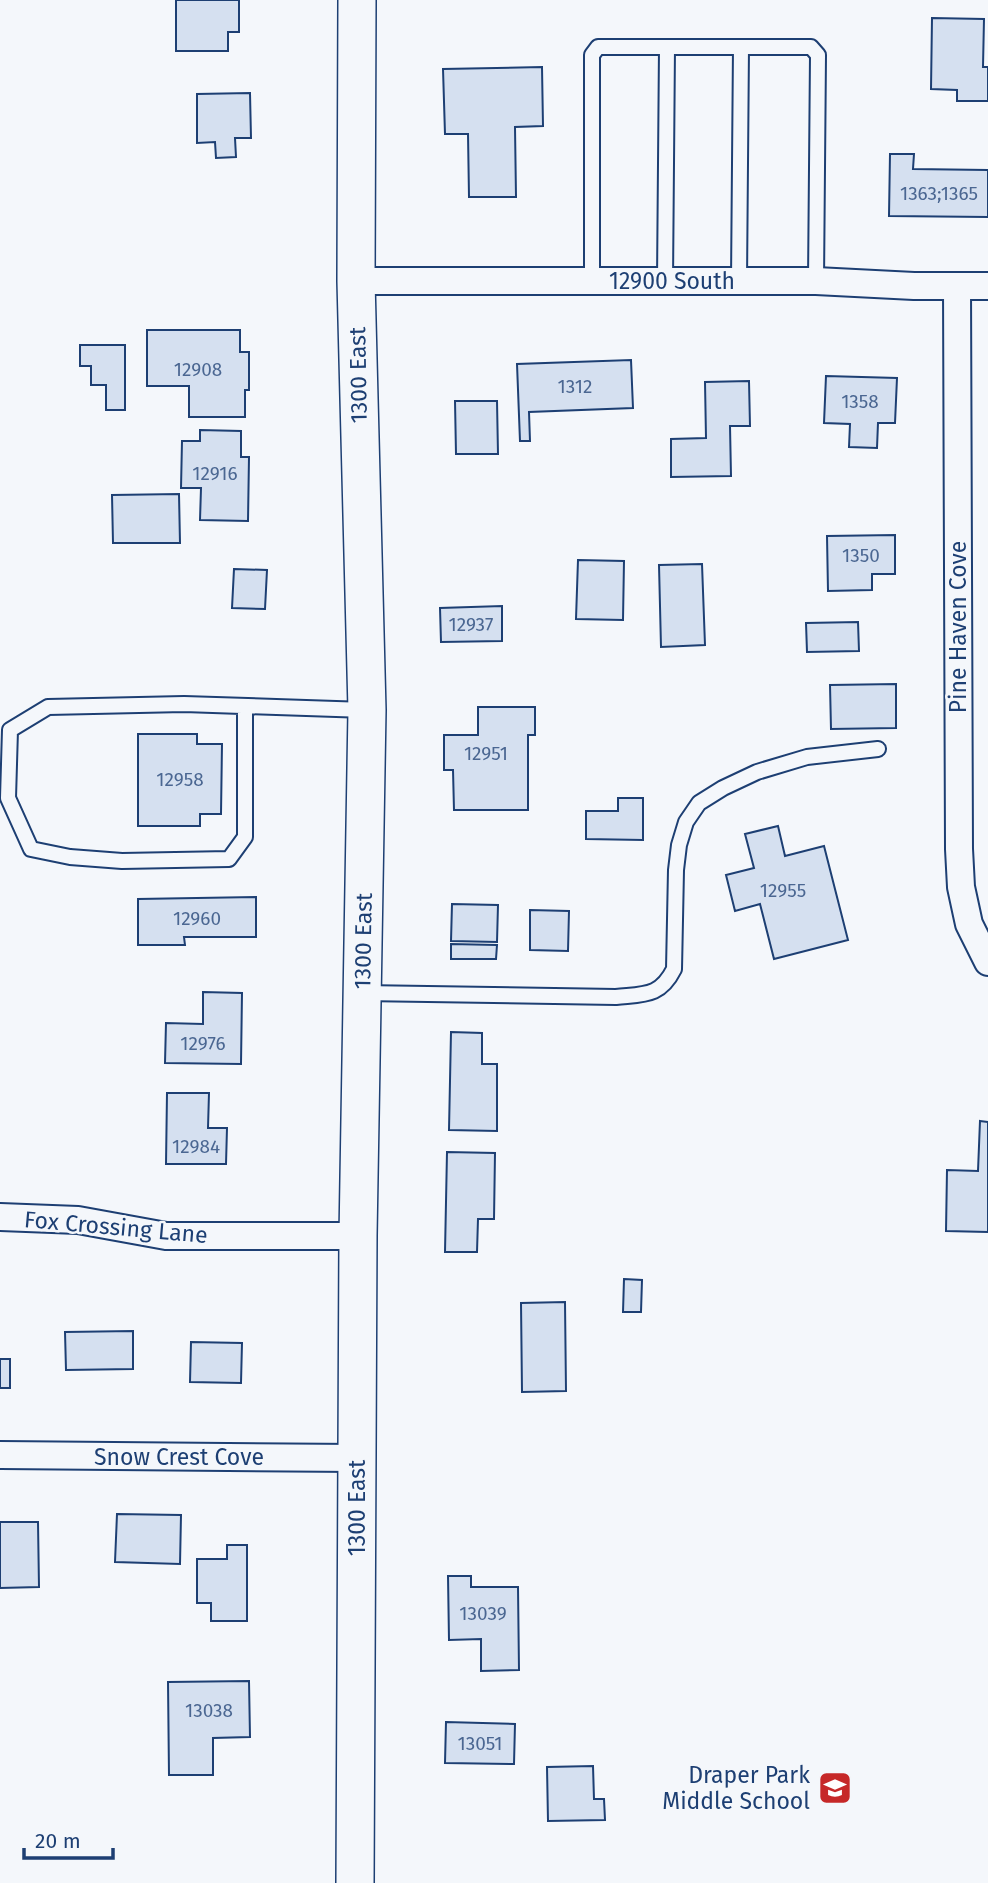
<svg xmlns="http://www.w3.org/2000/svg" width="988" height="1883" viewBox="0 0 988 1883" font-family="'Fira Sans',sans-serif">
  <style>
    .building { fill: #d5e0f0; stroke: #1d3f73; stroke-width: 2 }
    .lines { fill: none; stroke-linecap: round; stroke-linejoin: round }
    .lane-casing { stroke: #1d3f73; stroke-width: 18 }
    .street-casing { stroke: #1d3f73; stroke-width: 30 }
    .secondary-casing { stroke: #1d3f73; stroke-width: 40 }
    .lane { stroke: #f4f7fb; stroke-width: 14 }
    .street { stroke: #f4f7fb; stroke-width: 26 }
    .secondary { stroke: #f4f7fb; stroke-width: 37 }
    .labels { text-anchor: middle; stroke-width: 5; stroke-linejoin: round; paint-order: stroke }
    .number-label { font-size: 19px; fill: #4b6792 }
    .street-label { font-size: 23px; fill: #1d3f73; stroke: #f4f7fb }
    .poi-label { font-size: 23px; fill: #1d3f73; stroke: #f4f7fb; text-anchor: end }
  </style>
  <rect width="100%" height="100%" fill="#f4f7fb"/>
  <path class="building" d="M176 0H239V32H228V51H176Z
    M932 18 984 19 983 67H988V101H957V90L931 89Z
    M542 67 543 126 515 127 516 197H469L468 134H445L443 69Z
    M250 93 251 138H235L236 157 216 158 215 142 197 143V94Z
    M890 154H914L913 169 988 170V217L889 216Z
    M147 330H240V352H249V390H245V417H189V386H147Z
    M80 345H125V410H106V385H91V366H80Z
    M631 360 633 408 529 412 530 441H520L517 364Z
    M826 376 897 378 895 423H878L877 448 849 447 850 424 824 423Z
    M749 381 750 426H730L731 476 671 477V439L706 438 705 382Z
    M455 401H497L498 454H456Z
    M200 430 241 431V457H249L248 521 200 520 201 488H181L182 441H200Z
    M179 494 180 543H113L112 495Z
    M895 535V574H872V590L828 591 827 536Z
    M578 560 624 561 623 620 576 619Z
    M702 564 705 645 661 647 659 565Z
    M234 569 267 570 265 609 232 608Z
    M502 606V641L441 642 440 608Z
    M858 622 859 651 807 652 806 623Z
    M896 684V728L831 729 830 685Z
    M478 707H535V735H528V810H454L453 770H444V735H478Z
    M138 734H197V744H222L221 814H200V826H138Z
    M618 798H643V840L586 839V811H618Z
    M778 826 785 856 824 846 848 940 774 959 760 904 735 911 726 875 754 868 745 834Z
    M256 897V937H184L185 945H138V899Z
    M452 904 498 905 497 942 451 941Z
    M530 910 569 911 568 951 530 950Z
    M451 944 497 945 496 959H451Z
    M203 992 242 993 241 1064 165 1063 166 1023 203 1024Z
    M451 1032 482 1033V1064H497V1131L449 1130Z
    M167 1093H209L208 1128H227L226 1164H166Z
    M980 1121 988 1122V1232L946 1231 947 1170 978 1171Z
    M447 1152 495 1153 494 1219H478L477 1252H445Z
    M624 1279 642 1280 641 1312H623Z
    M565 1302 566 1391 522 1392 521 1303Z
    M133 1331V1369L66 1370 65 1332Z
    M191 1342 242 1343 241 1383 190 1382Z
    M0 1359H10V1388H0Z
    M117 1514 181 1515 180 1564 115 1562Z
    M0 1522H38L39 1587 0 1588Z
    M227 1545H247V1621H211V1603H197V1559H227Z
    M448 1576H471V1587H518L519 1670 481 1671V1639L449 1640Z
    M249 1681 250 1737 213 1738V1775H169L168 1682Z
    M446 1722 515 1724 514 1764 445 1763Z
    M593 1766 594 1799H604L605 1820 548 1821 547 1767Z"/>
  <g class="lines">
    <defs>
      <path id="lane" d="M592 281V55L598 47H811L818 55 816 281
        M665 281 667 47
        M739 281 741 47
        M245 706V837L229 859 122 861 70 857 31 849 8 798 10 730 48 707 184 704 366 710
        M362 993 616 997C644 994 660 997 674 969L676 870 679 845 686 822 699 803 723 788 757 772 807 757 878 749"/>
      <path id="street" d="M356 281H816L914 286H988
        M957 286 959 849 961 887 969 924 988 962
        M0 1217 78 1220 166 1236H358
        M0 1455 357 1458"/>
      <path id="secondary" d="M355 1883 358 1236 367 710 356 281 357 0"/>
    </defs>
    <use href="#lane" class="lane-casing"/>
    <use href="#street" class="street-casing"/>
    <use href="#secondary" class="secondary-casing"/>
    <use href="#lane" class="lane"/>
    <use href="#street" class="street"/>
    <use href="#secondary" class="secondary"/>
  </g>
  <defs>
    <symbol id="school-square" viewBox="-11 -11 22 22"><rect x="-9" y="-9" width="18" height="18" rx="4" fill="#c62828" stroke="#f4f7fb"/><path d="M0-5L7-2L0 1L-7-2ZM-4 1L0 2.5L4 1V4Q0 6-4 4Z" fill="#fff"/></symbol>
  </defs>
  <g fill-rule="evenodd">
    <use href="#school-square" x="816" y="1769" width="38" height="38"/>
  </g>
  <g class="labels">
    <g class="number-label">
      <text x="939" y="200">1363;1365</text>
      <text x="198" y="376">12908</text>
      <text x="575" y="393">1312</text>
      <text x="860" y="408">1358</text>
      <text x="215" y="480">12916</text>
      <text x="861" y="562">1350</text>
      <text x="471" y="631">12937</text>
      <text x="486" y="760">12951</text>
      <text x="180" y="786">12958</text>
      <text x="783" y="897">12955</text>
      <text x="197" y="925">12960</text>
      <text x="203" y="1050">12976</text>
      <text x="196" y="1153">12984</text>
      <text x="483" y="1620">13039</text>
      <text x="209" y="1717">13038</text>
      <text x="480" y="1750">13051</text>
    </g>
    <g class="street-label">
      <text x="672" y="289">12900 South</text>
      <text transform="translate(358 375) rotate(-91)" y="8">1300 East</text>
      <text transform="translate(958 627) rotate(-90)" y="8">Pine Haven Cove</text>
      <text transform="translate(363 941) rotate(-89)" y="8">1300 East</text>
      <text transform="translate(116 1227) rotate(5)" y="8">Fox Crossing Lane</text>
      <text x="179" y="1465">Snow Crest Cove</text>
      <text transform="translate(357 1508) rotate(-90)" y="8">1300 East</text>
    </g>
    <g class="poi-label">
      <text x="810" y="1783">Draper Park<tspan x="810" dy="26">Middle School</tspan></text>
    </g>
  </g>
  <path d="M24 1848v10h89v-10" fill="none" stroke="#1d3f73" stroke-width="3.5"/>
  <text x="35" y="1848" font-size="21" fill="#1d3f73" stroke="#f4f7fb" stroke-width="5" paint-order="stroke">20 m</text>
</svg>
